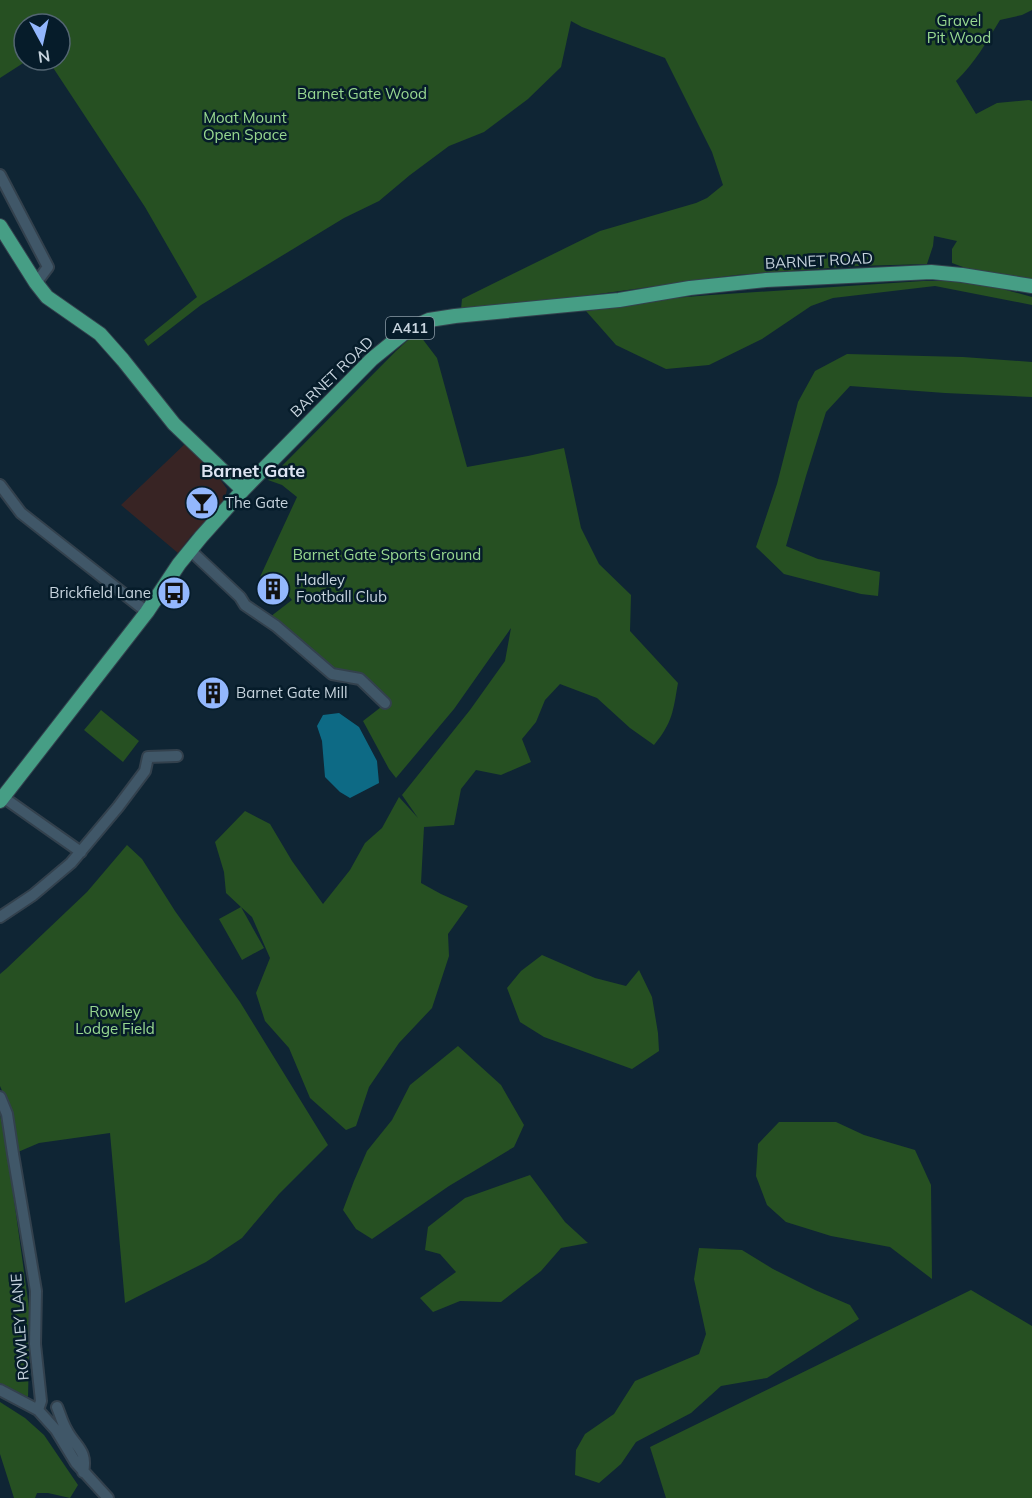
<svg xmlns="http://www.w3.org/2000/svg" width="1032" height="1498" viewBox="0 0 1032 1498" font-family="Mulish,sans-serif">
  <style>
    .commercial { fill: #382424 }
    .green { fill: #265022 }
    .water { fill: #0d6a85 }
    .lines { fill: none; stroke-linecap: round; stroke-linejoin: round }
    .minor-casing { stroke: #33414d; stroke-width: 14 }
    .major-casing { stroke: #33414d; stroke-width: 16 }
    .minor { stroke: #405768; stroke-width: 10 }
    .major { stroke: #469e85; stroke-width: 14 }
    .labels { text-anchor: middle; stroke-width: 5; stroke-linejoin: round; paint-order: stroke }
    .shield { fill: #061c2a; stroke: #8c9ca7; stroke-width: 1.5 }
    .shield-label { font-size: 14px; font-weight: bold; fill: #c6d3dd }
    .park-label { font-size: 15px; fill: #98d890; stroke: #061c2a }
    .street-label { font-size: 15px; fill: #c6d3dd; stroke: #061c2a }
    .poi-label { font-size: 15px; fill: #c6d3dd; stroke: #061c2a; text-anchor: start }
    .quarter-label { font-size: 18px; font-weight: bold; fill: #dde4f2; stroke: #061c2a }
  </style>
  <rect width="100%" height="100%" fill="#0f2534"/>
  <path class="commercial" d="M186 443 215 472 227 489 225 499 207 522 191 536 178 553 121 505Z"/>
  <path class="green" d="M0 0H1032V10L1022 15 1000 20C987 41 975 63 956 81L976 114 997 103 1029 100 1032 101V280L971 270 952 263V249L957 241 934 236 933 246 927 264 858 266 736 275 577 297 461 309 462 299 600 231 696 203 707 198 723 185 712 152 665 58 582 27 571 21 561 67 528 99 484 132 449 146 410 175 379 201 344 218 201 305 148 346 144 340 197 297 145 207 48 60H60V24H24V60H28L0 78Z
    M923 281H956L992 286 1032 297V305L935 286 833 298 811 306 762 339 709 365 666 369 616 345 586 311 674 298 711 295Z
    M418 333 437 358 467 467 528 456 564 448 581 528 599 564 631 595 630 631 678 683C673 711 673 722 654 745L630 728 597 698 560 684 545 700 536 722 522 739 531 762 501 775 476 770 461 789 454 825 424 827 421 883 441 894 468 906 448 934 449 956 432 1008 399 1043 369 1087 356 1126 346 1130 310 1098 289 1048 265 1021 256 993 270 958 252 917 241 907 264 948 242 960 219 919 241 907 226 893 224 872 215 842 245 811 270 824 292 861 323 904 350 870 365 843 382 828 399 797 418 818 402 795 470 710 505 661 511 628 454 709 396 778 389 769 363 721 385 704 360 679 332 674 266 620 292 600 270 572 260 577 297 497 282 485 268 480 396 351 408 340Z
    M847 354 963 357 1032 362V397L945 393 850 386 826 412 806 476 786 546 818 559 880 572 878 596 861 594 784 574 756 547 777 484 798 402 815 371Z
    M101 710 139 741 123 762 84 730Z
    M127 845 142 859 175 911 240 1002 328 1145 279 1194 242 1238 206 1262 125 1303 110 1133 39 1143 18 1152 9 1107 0 1086V974L6 969 87 892Z
    M542 955 595 978 626 986 639 970 652 997 658 1033 659 1051 632 1069 544 1037 520 1022 507 988 521 971Z
    M458 1046 501 1085 524 1125 514 1147 449 1186 372 1239 356 1229 343 1210 354 1181 367 1151 392 1120 410 1085Z
    M0 1114 8 1156 30 1315 28 1397 0 1383Z
    M779 1122H836L864 1135 915 1150 931 1185 932 1279 890 1247 831 1236 786 1222 767 1205 756 1176 758 1144Z
    M530 1175 565 1222 588 1243 561 1248 541 1271 501 1302 460 1301 433 1312 420 1298 456 1272 440 1254 425 1250 428 1227 465 1198Z
    M699 1248 742 1250 773 1269 815 1290 850 1305 859 1319 767 1378 721 1386 691 1413 636 1442 621 1464 599 1483 575 1475 576 1450 585 1434 614 1414 635 1381 699 1354 706 1334 694 1279Z
    M971 1290 1032 1326V1498H666L650 1447Z
    M0 1402 25 1418 44 1435 78 1485 70 1498 48 1493H37L35 1498H14L0 1454Z"/>
  <path class="water" d="M339 713 359 727 377 761 379 783 350 798 340 792 325 777 322 741 317 726 323 715Z"/>
  <g class="lines">
    <defs>
      <path id="minor" d="M0 175 48 267 36 283
        M0 485 21 513 147 612
        M190 550 240 597 245 605 276 626 332 674 360 679 385 703
        M0 795 81 852
        M0 917 33 895 71 863 118 807 145 771 148 757 177 756
        M0 1097 7 1114 13 1154 36 1291 35 1344 41 1401 38 1410 56 1430 76 1463 108 1498
        M0 1390 38 1410
        M57 1407C60 1414 62 1422 66 1429 75 1447 88 1450 83 1472"/>
      <path id="major" d="M0 226 36 283 47 297 100 334 123 360 174 424 243 490
        M0 801 147 612 179 564 201 537 243 490 372 359 409 329 429 320 455 316 619 300 690 288 766 280 931 272 962 275 1032 286"/>
    </defs>
    <use href="#minor" class="minor-casing"/>
    <use href="#major" class="major-casing"/>
    <use href="#minor" class="minor"/>
    <use href="#major" class="major"/>
  </g>
  <defs>
    <symbol id="bar-disc" viewBox="-11 -11 22 22"><circle r="9.5" fill="#93b7fd" stroke="#061c2a"/><path d="M-6-5H6L.8 .8V4.5H3.5V6h-7V4.5H-.8V.8Z" fill="#111"/></symbol>
    <symbol id="building-disc" viewBox="-11 -11 22 22"><circle r="9.5" fill="#93b7fd" stroke="#061c2a"/><path d="M-4-6H4V6H1V3H-1V6H-4ZM-2.5-4.3h1.7v1.8h-1.7ZM.8-4.3h1.7v1.8H.8ZM-2.5-1h1.7V.8h-1.7ZM.8-1h1.7V.8H.8Z" fill="#111"/></symbol>
    <symbol id="bus-disc" viewBox="-11 -11 22 22"><circle r="9.5" fill="#93b7fd" stroke="#061c2a"/><path d="M-5-6H5V4H4V6H2V4H-2V6H-4V4H-5ZM-3.5-4V0h7V-4ZM-3.5 1.2v1.5H-2V1.2ZM2 1.2v1.5H3.5V1.2Z" fill="#111"/></symbol>
  </defs>
  <g fill-rule="evenodd">
    <use href="#bar-disc" x="183" y="484" width="38" height="38"/>
    <use href="#building-disc" x="254" y="570" width="38" height="38"/>
    <use href="#bus-disc" x="155" y="574" width="38" height="38"/>
    <use href="#building-disc" x="194" y="674" width="38" height="38"/>
  </g>
  <g class="labels">
    <rect class="shield" x="386" y="317" width="48" height="22" rx="4.5"/>
    <g class="shield-label">
      <text x="410" y="333">A411</text>
    </g>
    <g class="park-label">
      <text x="959" y="26">Gravel<tspan x="959" dy="17">Pit Wood</tspan></text>
      <text x="362" y="99">Barnet Gate Wood</text>
      <text x="245" y="123">Moat Mount<tspan x="245" dy="17">Open Space</tspan></text>
      <text x="387" y="560">Barnet Gate Sports Ground</text>
      <text x="115" y="1017">Rowley<tspan x="115" dy="17">Lodge Field</tspan></text>
    </g>
    <g class="street-label">
      <text transform="translate(819 261) rotate(-3)" y="5">BARNET ROAD</text>
      <text transform="translate(332 377) rotate(-44)" y="5">BARNET ROAD</text>
      <text transform="translate(20 1327) rotate(-94)" y="5">ROWLEY LANE</text>
    </g>
    <g class="poi-label">
      <text x="225" y="508">The Gate</text>
      <text x="296" y="585">Hadley<tspan x="296" dy="17">Football Club</tspan></text>
      <text x="151" y="598" text-anchor="end">Brickfield Lane</text>
      <text x="236" y="698">Barnet Gate Mill</text>
    </g>
    <g class="quarter-label">
      <text x="253" y="477">Barnet Gate</text>
    </g>
  </g>
  <g transform="translate(42 42) rotate(172)"><circle r="28" fill="#061c2a" stroke="#536572" stroke-width="1.5"/>
  <path d="M0-4.5L10 22L0 15L-10 22Z" fill="#93b7fd"/>
  <text y="-9" font-size="16" font-weight="bold" text-anchor="middle" fill="#c6d3dd">N</text>
  </g>
</svg>
